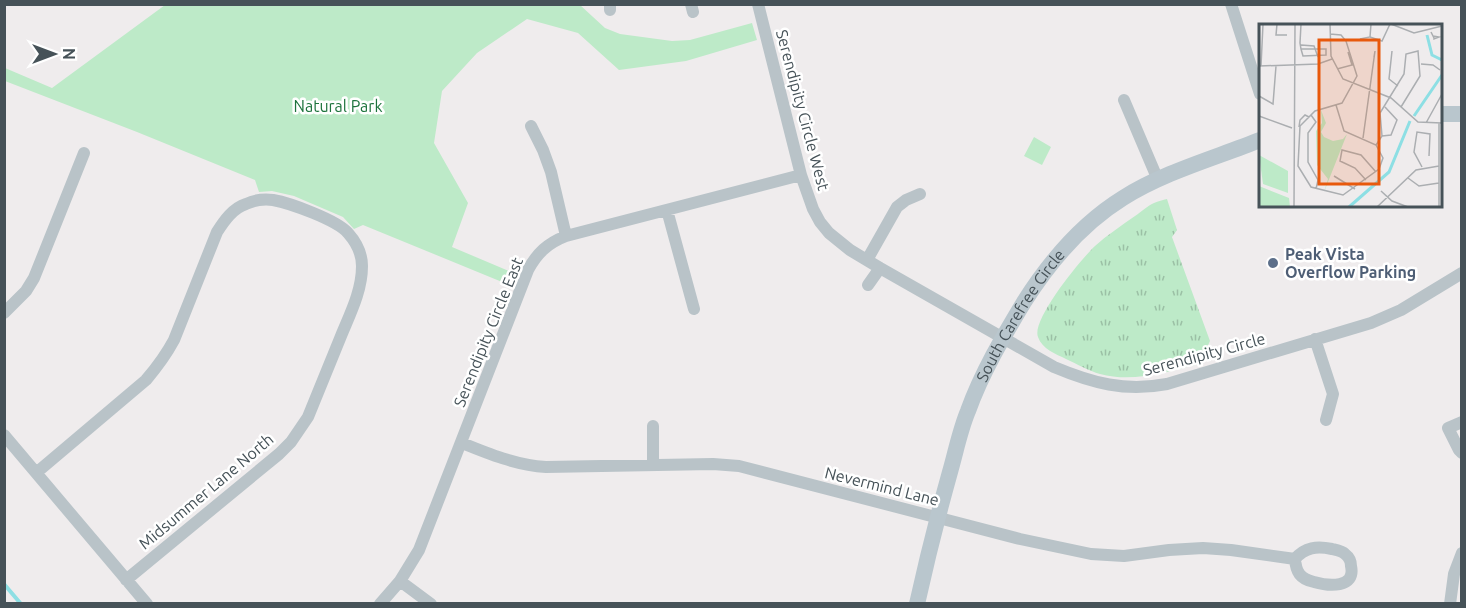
<svg xmlns="http://www.w3.org/2000/svg" width="1466" height="608" viewBox="0 0 1466 608" font-family="Ubuntu,sans-serif">
  <style>
    .grass { fill: url(#grass-tufts) }
    .green { fill: #bdeac8 }
    .lines { fill: none; stroke-linecap: round; stroke-linejoin: round }
    .stream { stroke: #8ddfe4; stroke-width: 4 }
    .minor { stroke: #b9c3c8; stroke-width: 12 }
    .secondary { stroke: #b9c6cd; stroke-width: 16 }
    .service-dot { fill: #5c6f8a; stroke: #fff; stroke-width: 2 }
    .labels { text-anchor: middle; stroke-width: 5; stroke-linejoin: round; paint-order: stroke }
    .park-label { font-size: 16px; fill: #1d733c; stroke: #fff }
    .street-label { font-size: 16px; fill: #465258; stroke: #fff }
    .service-label { font-size: 16px; font-weight: bold; fill: #4e5e75; stroke: #fff; text-anchor: start }
    .inset-river { fill: none; stroke: #8ddfe4; stroke-width: 3 }
    .inset-road { fill: none; stroke: #abaeb1; stroke-width: 1.5 }
    .view { fill: #e8590c; fill-opacity: 0.15; stroke: #e8590c; stroke-width: 3 }
    .inset-edge { fill: none; stroke: #465258; stroke-width: 3 }
  </style>
  <defs>
    <pattern id="grass-tufts" width="24" height="20" patternUnits="userSpaceOnUse" patternTransform="scale(1.5)"><rect width="24" height="20" fill="#bdeac8"/><path d="M3 7l-1-3M5 7V3M7 7l1-3M15 17l-1-3M17 17v-4M19 17l1-3" fill="none" stroke="#9bc0a5"/></pattern>
  </defs>
  <rect width="100%" height="100%" fill="#efeced"/>
  <path class="grass" d="M1167 199 1177 230 1172 237 1210 341 1199 364C1166 372 1133 383 1100 374 1089 371 1077 364 1066 359 1056 354 1042 349 1038 337 1031 320 1081 259 1095 246 1107 235 1121 226 1135 216 1141 212 1147 206 1154 203 1158 201 1163 200 1167 199Z"/>
  <path class="green" d="M165 5H580L605 28 620 34 672 41 690 40 752 23 757 40 686 61 619 70 578 33 527 19 477 53 442 91 434 143 468 203 452 247 516 274 512 286 363 225 354 229 343 217 294 196 272 191 259 192 255 180 137 132 5 81V68L52 88Z
    M1034 137 1051 147 1042 165 1024 156Z"/>
  <g class="lines">
    <path class="stream" d="M4 584 21 604"/>
    <path class="minor" d="M610 4V10
      M691 4 693 12
      M758 4 801 175 813 209 820 222 829 233 850 250 880 268 1054 367C1092 383 1125 392 1167 384L1371 323 1401 310 1462 273
      M1231 4 1260 94
      M1124 100 1158 180
      M531 126 543 150 551 172 566 236
      M667 210 694 309
      M867 260 897 207 906 200 920 194
      M868 285 880 268
      M4 313 26 291 34 278 84 153
      M1315 339 1333 394 1326 420
      M1462 422 1448 428 1459 450 1462 453
      M653 426V464
      M4 435 147 604
      M462 443C489 454 516 465 546 467L713 464 739 466 1020 539 1091 554 1124 556 1169 550 1203 548 1231 550 1295 559C1296 572 1300 579 1314 582 1328 586 1356 589 1351 566 1351 562 1349 557 1345 554 1342 551 1336 550 1332 549 1317 546 1305 547 1295 559
      M36 473 146 380C157 367 166 355 174 340L217 232C224 221 233 208 246 204 254 200 264 199 273 200 290 203 337 220 348 233 356 242 362 254 362 266 362 291 350 314 341 336 330 363 319 390 308 417L291 442 279 454 126 580
      M400 581 431 604
      M380 604 400 581 419 550 528 270C537 253 548 243 566 236L801 175
      M1450 604 1454 574 1462 553"/>
    <g class="secondary">
      <path d="M1440 114H1462"/>
      <path id="s1" d="M917 604C927 559 938 515 950 472 956 451 960 430 968 411 982 372 1003 337 1024 302 1050 261 1081 224 1123 198 1164 172 1215 158 1260 140"/>
    </g>
  </g>
  <circle class="service-dot" cx="1273" cy="263" r="6"/>
  <g class="labels">
    <g class="park-label">
      <text x="338" y="112">Natural Park</text>
    </g>
    <g class="street-label">
      <text transform="translate(803 110) rotate(75)" y="6">Serendipity Circle West</text>
      <text dy="6" stroke="none"><textPath href="#s1" startOffset="309">South Carefree Circle</textPath></text>
      <text transform="translate(488 332) rotate(-68)" y="6">Serendipity Circle East</text>
      <text transform="translate(1204 354) rotate(-15)" y="6">Serendipity Circle</text>
      <text transform="translate(882 486) rotate(14)" y="6">Nevermind Lane</text>
      <text transform="translate(206 491) rotate(-40)" y="6">Midsummer Lane North</text>
    </g>
    <g class="service-label">
      <text x="1285" y="260">Peak Vista<tspan x="1285" dy="18">Overflow Parking</tspan></text>
    </g>
  </g>
  <g transform="translate(1259 24)">
    <rect width="183" height="183" fill="#efeced"/>
    <path d="M0 131 29 147V169L4 160Z" fill="#bdeac8"/>
    <path d="M62 86 67 99 62 108 65 113 74 117 84 115 88 110 65 168 69 155 58 141 57 107 63 99ZM0 162 30 174 31 183H0Z" fill="#bdeac8"/>
    <path class="inset-river" d="M168 11 173 31 183 36M155 92 183 51M90 183 130 148 151 97"/>
    <path class="inset-road" d="M18 0 17 11H28M42 0 41 19 42 25 44 32 67 31V25H42M71 0 72 32 84 55 132 74 159 98 183 99M132 0 155 9 183 2M172 8 175 14V15L180 13 174 12M71 10 82 11 87 17 98 52 83 79 56 87 41 102 39 142 52 163 84 171 120 145 124 134 117 121 85 107 77 81M111 13 123 17 131 0M105 16 101 15 111 13 112 0M42 21 55 22 59 33M133 27 130 55 139 62M162 40 174 41 181 46M0 42 59 40 73 35M2 42 4 0M78 45 93 41 89 28M0 72 14 80 17 42M52 91 57 98 49 109V138L59 156 57 165M0 92 33 104M167 99 183 70M40 103 41 96 46 91 50 93M123 112 132 111 138 96 126 83M104 114 116 27 115 33M117 121 123 112 121 89 145 50 147 30 159 27 161 52 142 83M163 143 155 128 158 108 171 110 170 132M75 152 96 165M149 154 160 162 180 159M107 156 96 144 81 137 83 126 102 131 117 148M122 167 133 177 149 183M35 183 36 0M118 183 157 146 180 142M180 183V99"/>
    <path class="view" d="M60 16H120V160H60Z"/>
    <rect width="183" height="183" class="inset-edge"/>
  </g>
  <rect width="1466" height="608" fill="none" stroke="#465258" stroke-width="12"/>
  <g transform="translate(54 54) rotate(90)" stroke="#ffffff" stroke-width="4.5" paint-order="stroke">
  <path d="M0-4.5L10 22L0 15L-10 22Z" fill="#465258"/>
  <text y="-9" font-size="16" font-weight="bold" text-anchor="middle" fill="#465258">N</text>
  </g>
</svg>
